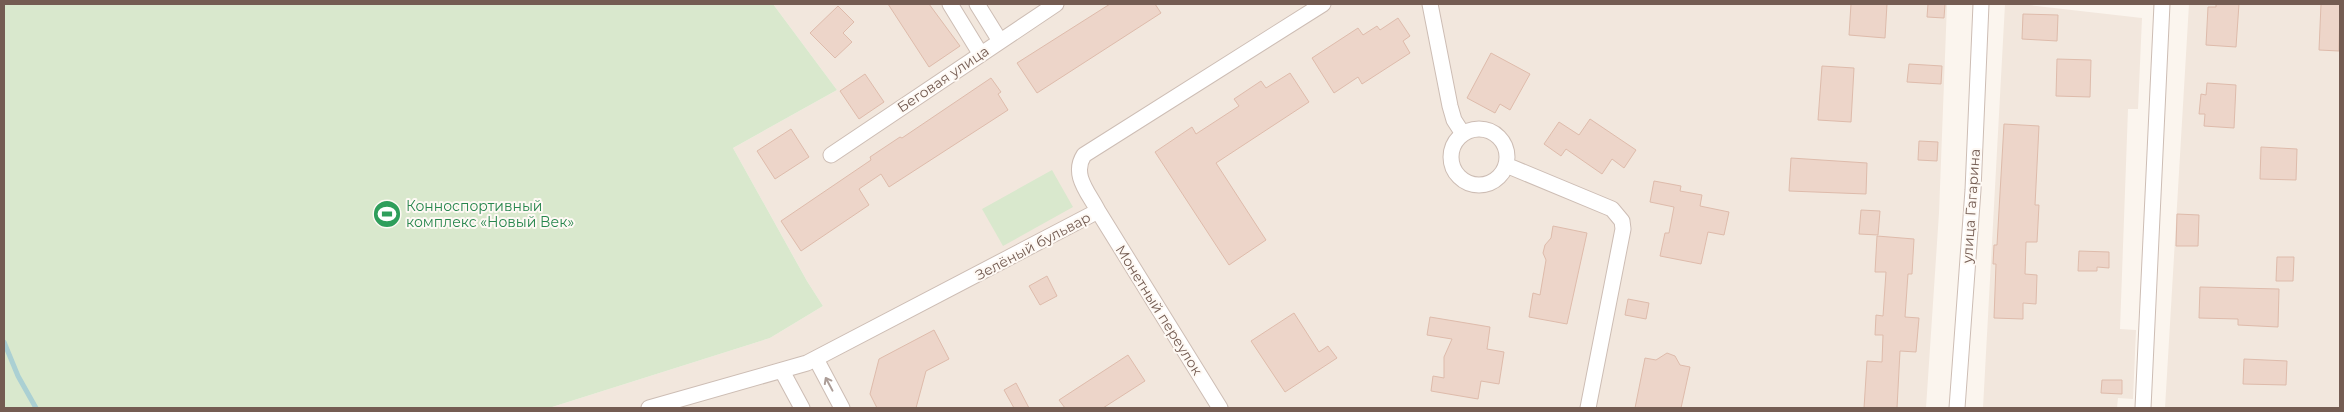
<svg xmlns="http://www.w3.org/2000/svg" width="2344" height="412" viewBox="0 0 2344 412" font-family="Montserrat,sans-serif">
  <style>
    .residential { fill: #f2e7dd }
    .green { fill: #d9e8cd }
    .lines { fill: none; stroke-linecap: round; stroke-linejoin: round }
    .stream { stroke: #abd0d3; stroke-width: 5 }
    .building { fill: #edd5c9; stroke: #debbab }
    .street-casing { stroke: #cdbdb4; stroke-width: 17 }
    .street { stroke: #fff; stroke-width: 15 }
    .oneway { stroke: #ac9d97 }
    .labels { text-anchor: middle; stroke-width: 4; stroke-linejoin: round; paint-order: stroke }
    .street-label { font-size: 14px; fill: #745c52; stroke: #fef9f4 }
    .leisure-label { font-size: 14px; fill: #27864d; stroke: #fef9f4; text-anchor: start }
  </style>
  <rect width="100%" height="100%" fill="#fbf5ee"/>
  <path class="residential" d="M773 4H1947L1939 213 1926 408H549L770 338 823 306 807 281 733 148 837 90Z
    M2005 4H2020L2142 18 2138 109H2128L2120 329 2136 330 2133 399 2118 398 2117 408H1983Z
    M2189 4H2340V408H2165Z"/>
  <path class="green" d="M4 4H773L837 90 733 148 807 281 823 306 770 338 549 408H4Z
    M1052 170 1073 207 1003 246 982 209Z"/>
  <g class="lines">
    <path class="stream" d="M4 342 18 376 36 408"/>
  </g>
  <path class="building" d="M888 4H929L960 46 929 67Z
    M1110 4H1155L1161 13 1037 93 1017 63Z
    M1851 4H1887L1885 38 1849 35Z
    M1928 4H1945L1944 18 1927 17Z
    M2216 4H2239L2236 47 2206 45 2208 7H2216Z
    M2321 4H2340L2339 51 2319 50Z
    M838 6 854 22 843 33 852 42 835 58 810 33Z
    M2023 14 2058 15 2057 41 2022 39Z
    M1398 18 1410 36 1403 41 1410 53 1362 84 1358 77 1334 93 1312 58 1358 28 1363 35 1377 26 1380 30Z
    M1491 53 1530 74 1510 110 1500 104 1495 113 1467 98Z
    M2057 59 2091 60 2090 97 2056 96Z
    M1909 64 1942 66 1941 84 1907 82Z
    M1822 66 1854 68 1851 122 1818 120Z
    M1290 73 1309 102 1216 163 1266 240 1229 265 1155 152 1192 127 1196 134 1239 106 1234 99 1261 81 1266 88Z
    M865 74 884 102 859 119 840 91Z
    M991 78 1001 92 998 94 1008 110 889 187 881 174 859 189 869 205 801 251 781 221 871 160 870 157 900 137 902 138Z
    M2207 83 2236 85 2234 128 2204 126 2205 114H2199L2201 94 2206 95Z
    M1590 119 1636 150 1624 168 1612 159 1602 174 1566 149 1561 156 1544 144 1559 122 1579 135Z
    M2004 124 2039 126 2035 205H2039L2037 242H2026L2025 274 2037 275 2036 304 2023 303V319L1994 318 1996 264H1993L1994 245H1997Z
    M791 129 809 157 775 179 757 151Z
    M1919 141 1938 142 1937 161 1918 160Z
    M2261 147 2297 149 2296 180 2260 179Z
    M1791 158 1867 163 1866 194 1789 191Z
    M1654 181 1681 186 1680 191 1702 195 1700 206 1729 212 1724 235 1708 232 1701 264 1660 256 1665 233H1669L1674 207 1650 202Z
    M1861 210 1880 211 1878 235 1859 234Z
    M2177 214 2199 215 2198 246H2176Z
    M1553 226 1587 233 1567 324 1529 317 1533 293 1540 295 1546 260 1543 253 1545 245 1551 238Z
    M1877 236 1914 239 1912 274H1908L1905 317 1919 318 1916 352 1900 351 1897 408H1864L1867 361 1882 362 1883 335H1875L1876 315 1883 316 1886 272H1875Z
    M2079 251 2109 252V268L2097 267V271H2078Z
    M2277 257H2294L2293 281H2276Z
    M1047 276 1057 296 1040 305 1029 286Z
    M2200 287 2279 289 2278 327 2238 325V319L2199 318Z
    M1628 299 1649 303 1646 319 1625 315Z
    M1294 313 1319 352 1328 346 1337 358 1285 392 1251 341Z
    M1430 317 1490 327 1487 349 1504 352 1499 384 1481 381 1478 399 1431 391 1433 376 1444 378V357L1452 339 1427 335Z
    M934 330 949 359 926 371 916 408H877L870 394 879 359Z
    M1667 353 1675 356 1680 365 1690 367 1681 408H1635L1645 358 1656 360Z
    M1128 355 1145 381 1103 408H1065L1059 400Z
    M2244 359 2287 361 2286 385 2243 384Z
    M2102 380H2122V394L2101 393Z
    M1016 383 1029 408H1014L1004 390Z"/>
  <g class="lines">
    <defs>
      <path id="street" d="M950 4 980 53
        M977 4 1000 41
        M1430 4 1450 106 1454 120 1463 134
        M1451 157a28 28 0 1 1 56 0a28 28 0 1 1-56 0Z
        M831 155 1056 4
        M1506 165 1612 209 1622 221 1623 229 1588 408
        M1098 211 1220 408
        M816 359 842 408
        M782 371 802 408
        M649 408 807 363 1098 211C1089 193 1071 175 1084 155L1323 4
        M1957 408 1973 190 1981 4
        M2143 408 2162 4"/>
    </defs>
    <use href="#street" class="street-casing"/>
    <use href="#street" class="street"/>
  </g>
  <defs><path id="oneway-shaft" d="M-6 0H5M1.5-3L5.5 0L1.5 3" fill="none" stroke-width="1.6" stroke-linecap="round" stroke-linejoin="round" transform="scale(1.25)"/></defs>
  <use class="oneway" href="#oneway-shaft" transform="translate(829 384) rotate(-118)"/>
  <defs>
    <symbol id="stadium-disc" viewBox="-11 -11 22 22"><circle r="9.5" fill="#2e9e5b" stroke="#fef9f4"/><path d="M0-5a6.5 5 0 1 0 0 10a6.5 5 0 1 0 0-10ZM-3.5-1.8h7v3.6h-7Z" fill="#fff"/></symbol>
  </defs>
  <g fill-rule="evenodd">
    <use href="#stadium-disc" x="371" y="198" width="32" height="32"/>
  </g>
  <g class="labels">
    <g class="street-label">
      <text transform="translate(943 79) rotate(-34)" y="5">Беговая улица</text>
      <text transform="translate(1971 206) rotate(-86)" y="5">улица Гагарина</text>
      <text transform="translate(1033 246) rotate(-28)" y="5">Зелёный бульвар</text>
      <text transform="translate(1159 310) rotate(58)" y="5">Монетный переулок</text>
    </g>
    <g class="leisure-label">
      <text x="406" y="211">Конноспортивный<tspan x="406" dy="16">комплекс «Новый Век»</tspan></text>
    </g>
  </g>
  <rect width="2344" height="412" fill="none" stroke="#745c52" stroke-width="10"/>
</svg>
